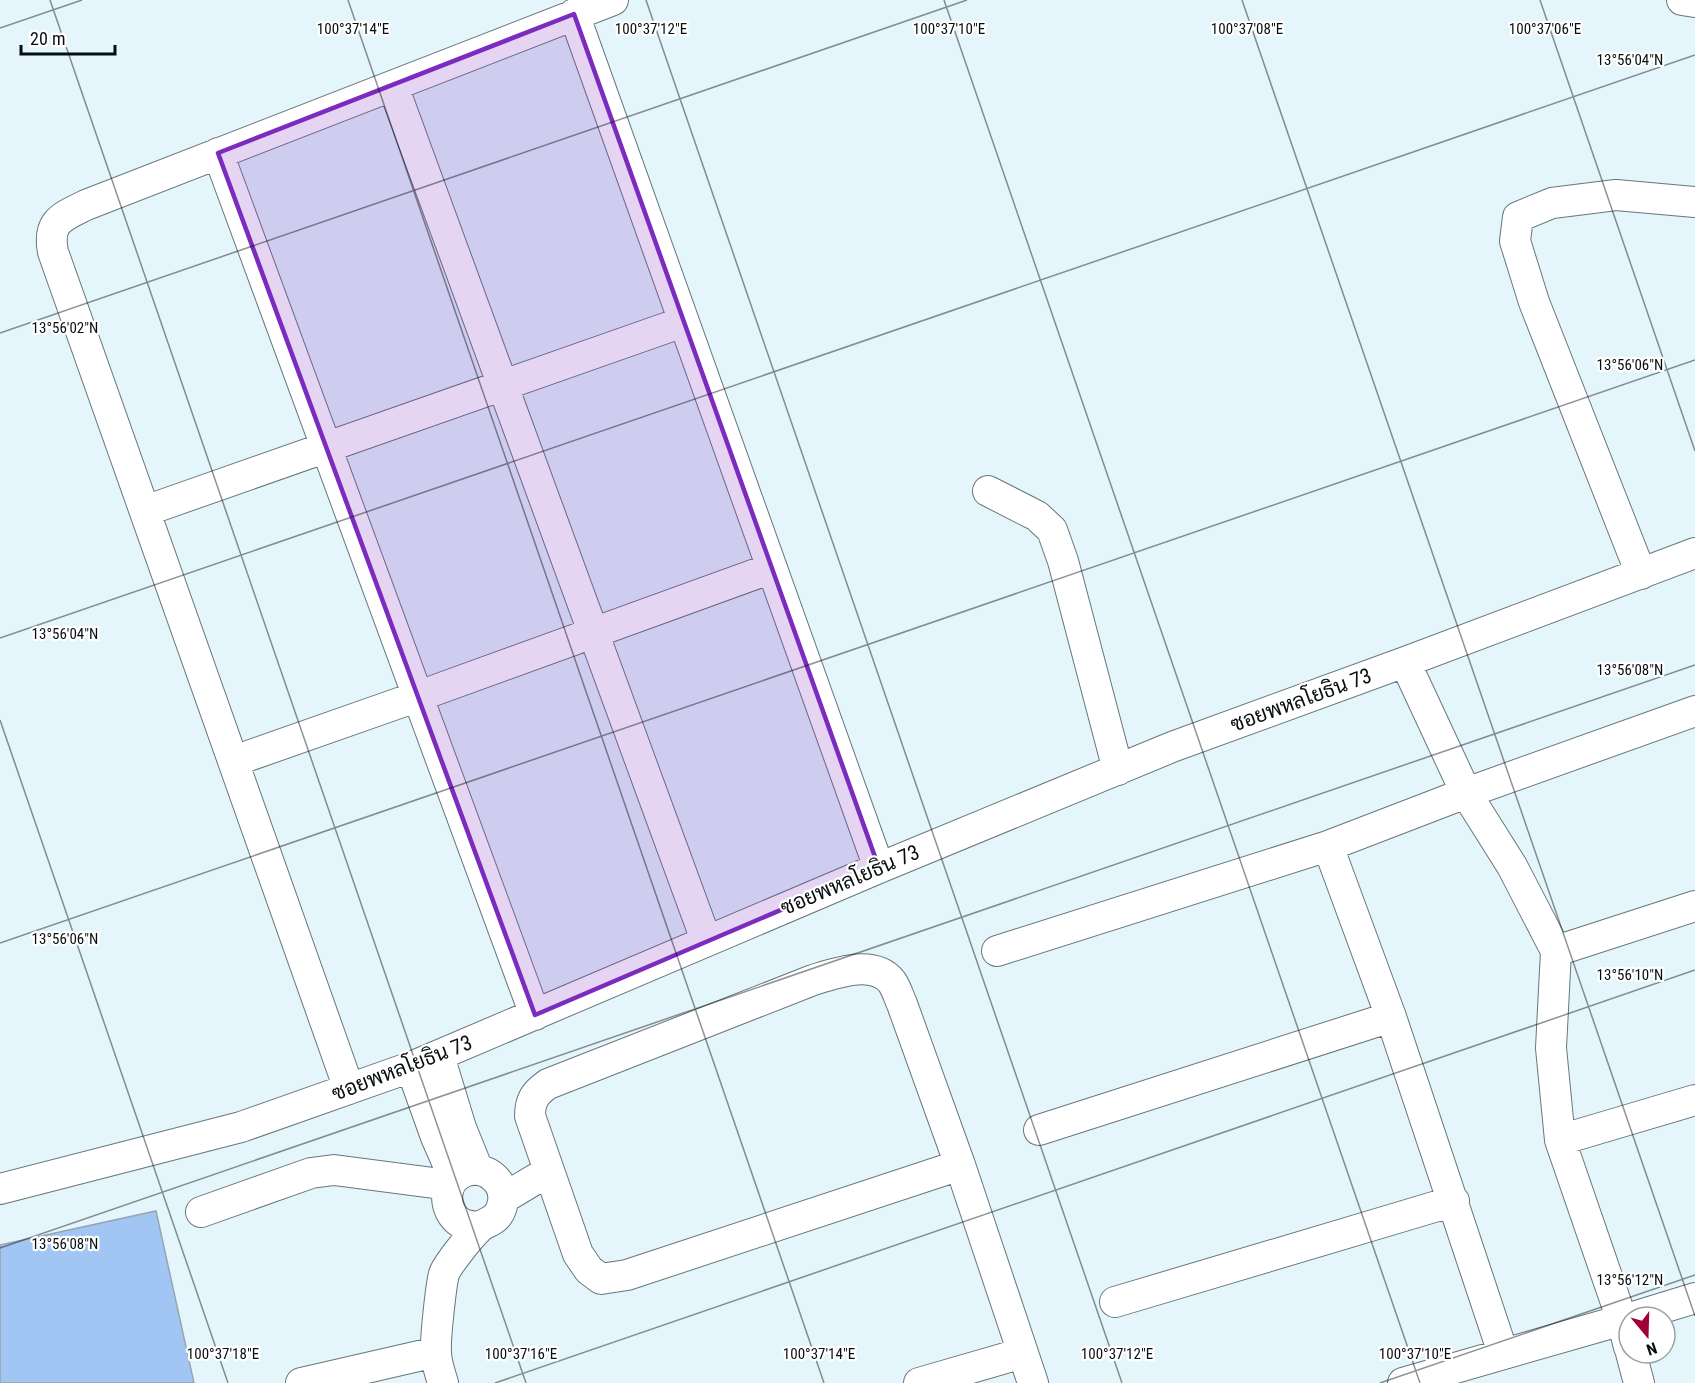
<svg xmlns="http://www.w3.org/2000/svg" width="1695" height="1383" viewBox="0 0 1695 1383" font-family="'Roboto Condensed',Sarabun,sans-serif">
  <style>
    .building { fill: #a1c6f4; stroke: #99a3af; stroke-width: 1.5 }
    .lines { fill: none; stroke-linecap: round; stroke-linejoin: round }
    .minor-casing { stroke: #67767c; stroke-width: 32 }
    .minor { stroke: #fff; stroke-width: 30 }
    .marked { fill: #7b2cbf; fill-opacity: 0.2; stroke: #7b2cbf; stroke-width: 4.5; stroke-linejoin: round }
    .ticks { fill: none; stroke: #080e10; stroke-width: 1.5; stroke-opacity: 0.45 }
    .labels { text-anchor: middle; stroke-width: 4.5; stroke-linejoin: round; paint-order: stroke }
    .street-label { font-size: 21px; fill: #080e10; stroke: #fff }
    .ticks-label { font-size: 15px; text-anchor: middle; fill: #080e10; stroke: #fff; stroke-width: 4.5; stroke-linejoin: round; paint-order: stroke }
  </style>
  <rect width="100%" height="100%" fill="#e4f5fc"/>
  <path class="building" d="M156 1211 194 1383H0V1245Z"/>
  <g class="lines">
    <defs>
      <path id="minor" d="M1682 0 1695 2
        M574 14 879 868
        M393 86 706 940
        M218 153 535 1015
        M988 491 1037 516 1052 530 1063 561 1118 770
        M145 511 683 322
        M1641 574 1534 302 1515 241 1518 217 1552 203 1616 195 1695 202
        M1405 662 1466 793 1512 866 1556 951 1551 1048 1560 1140 1622 1320 1629 1347
        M234 761 419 696 772 568
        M1328 846 1391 1017 1503 1353
        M997 951 1328 846 1466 793 1695 711
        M1556 951 1695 906
        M439 1056 461 1128 478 1170
        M411 1067 436 1137 454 1178
        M349 1089 53 252C47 221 62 217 86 205L613 0
        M1039 1130 1391 1017
        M1560 1140 1695 1100
        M960 1165 627 1275 601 1279 589 1270 578 1254 530 1116C530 1100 535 1093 548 1084L813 980C836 973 874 959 892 982 896 988 899 997 902 1004L960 1165 1033 1383
        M0 1189 241 1127 411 1067 879 868 1172 747 1405 662 1695 553
        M504 1198 549 1171
        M201 1212 311 1173 334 1170 449 1185
        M1115 1302 1454 1201
        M1633 1317 1695 1298
        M1631 1353 1639 1383
        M301 1383 436 1352
        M443 1383C440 1373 436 1362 436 1352 435 1340 441 1285 444 1274 447 1265 469 1238 477 1230 485 1220 497 1224 502 1206 509 1184 486 1163 464 1172 442 1181 442 1211 461 1223 466 1226 473 1226 478 1227
        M919 1383 1023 1353
        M1403 1383 1629 1318"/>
    </defs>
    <use href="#minor" class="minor-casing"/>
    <use href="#minor" class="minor"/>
  </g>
  <path class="marked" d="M574 14 879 868 535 1015 218 153Z"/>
  <path class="ticks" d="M50 0 526 1383M348 0 824 1383M646 0 1122 1383M944 0 1420 1383M1242 0 1695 1316M1540 0 1695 451M0 28 82 0M0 333 967 0M0 638 1695 55M0 720 228 1383M0 943 1695 360M0 1248 1695 665M495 1383 1695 970M1380 1383 1695 1275"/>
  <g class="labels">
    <g class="street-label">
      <text transform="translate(1301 700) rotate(-20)" y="7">ซอยพหลโยธิน 73</text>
      <text transform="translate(850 880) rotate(-23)" y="7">ซอยพหลโยธิน 73</text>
      <text transform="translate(402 1068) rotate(-21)" y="7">ซอยพหลโยธิน 73</text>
    </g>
  </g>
  <g class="ticks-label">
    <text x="353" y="34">100°37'14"E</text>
    <text x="651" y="34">100°37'12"E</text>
    <text x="949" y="34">100°37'10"E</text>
    <text x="1247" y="34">100°37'08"E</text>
    <text x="1545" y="34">100°37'06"E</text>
    <text x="1630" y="65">13°56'04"N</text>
    <text x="65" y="333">13°56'02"N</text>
    <text x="1630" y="370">13°56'06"N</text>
    <text x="65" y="639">13°56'04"N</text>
    <text x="1630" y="675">13°56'08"N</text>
    <text x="65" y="944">13°56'06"N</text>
    <text x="1630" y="980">13°56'10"N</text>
    <text x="65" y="1249">13°56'08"N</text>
    <text x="1630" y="1285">13°56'12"N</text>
    <text x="223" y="1359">100°37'18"E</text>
    <text x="521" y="1359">100°37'16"E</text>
    <text x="819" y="1359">100°37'14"E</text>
    <text x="1117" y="1359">100°37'12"E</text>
    <text x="1415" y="1359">100°37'10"E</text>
  </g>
  <g transform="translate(1647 1335) rotate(161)"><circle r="28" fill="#ffffff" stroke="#9c9f9f" stroke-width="1.5"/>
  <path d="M0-4.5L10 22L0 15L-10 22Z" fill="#a10139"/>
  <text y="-9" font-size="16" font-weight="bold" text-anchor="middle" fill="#080e10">N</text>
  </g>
  <path d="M21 45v9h94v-9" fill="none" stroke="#080e10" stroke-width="3"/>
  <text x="30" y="45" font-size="18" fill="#080e10" stroke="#ffffff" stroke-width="4.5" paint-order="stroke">20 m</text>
</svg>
